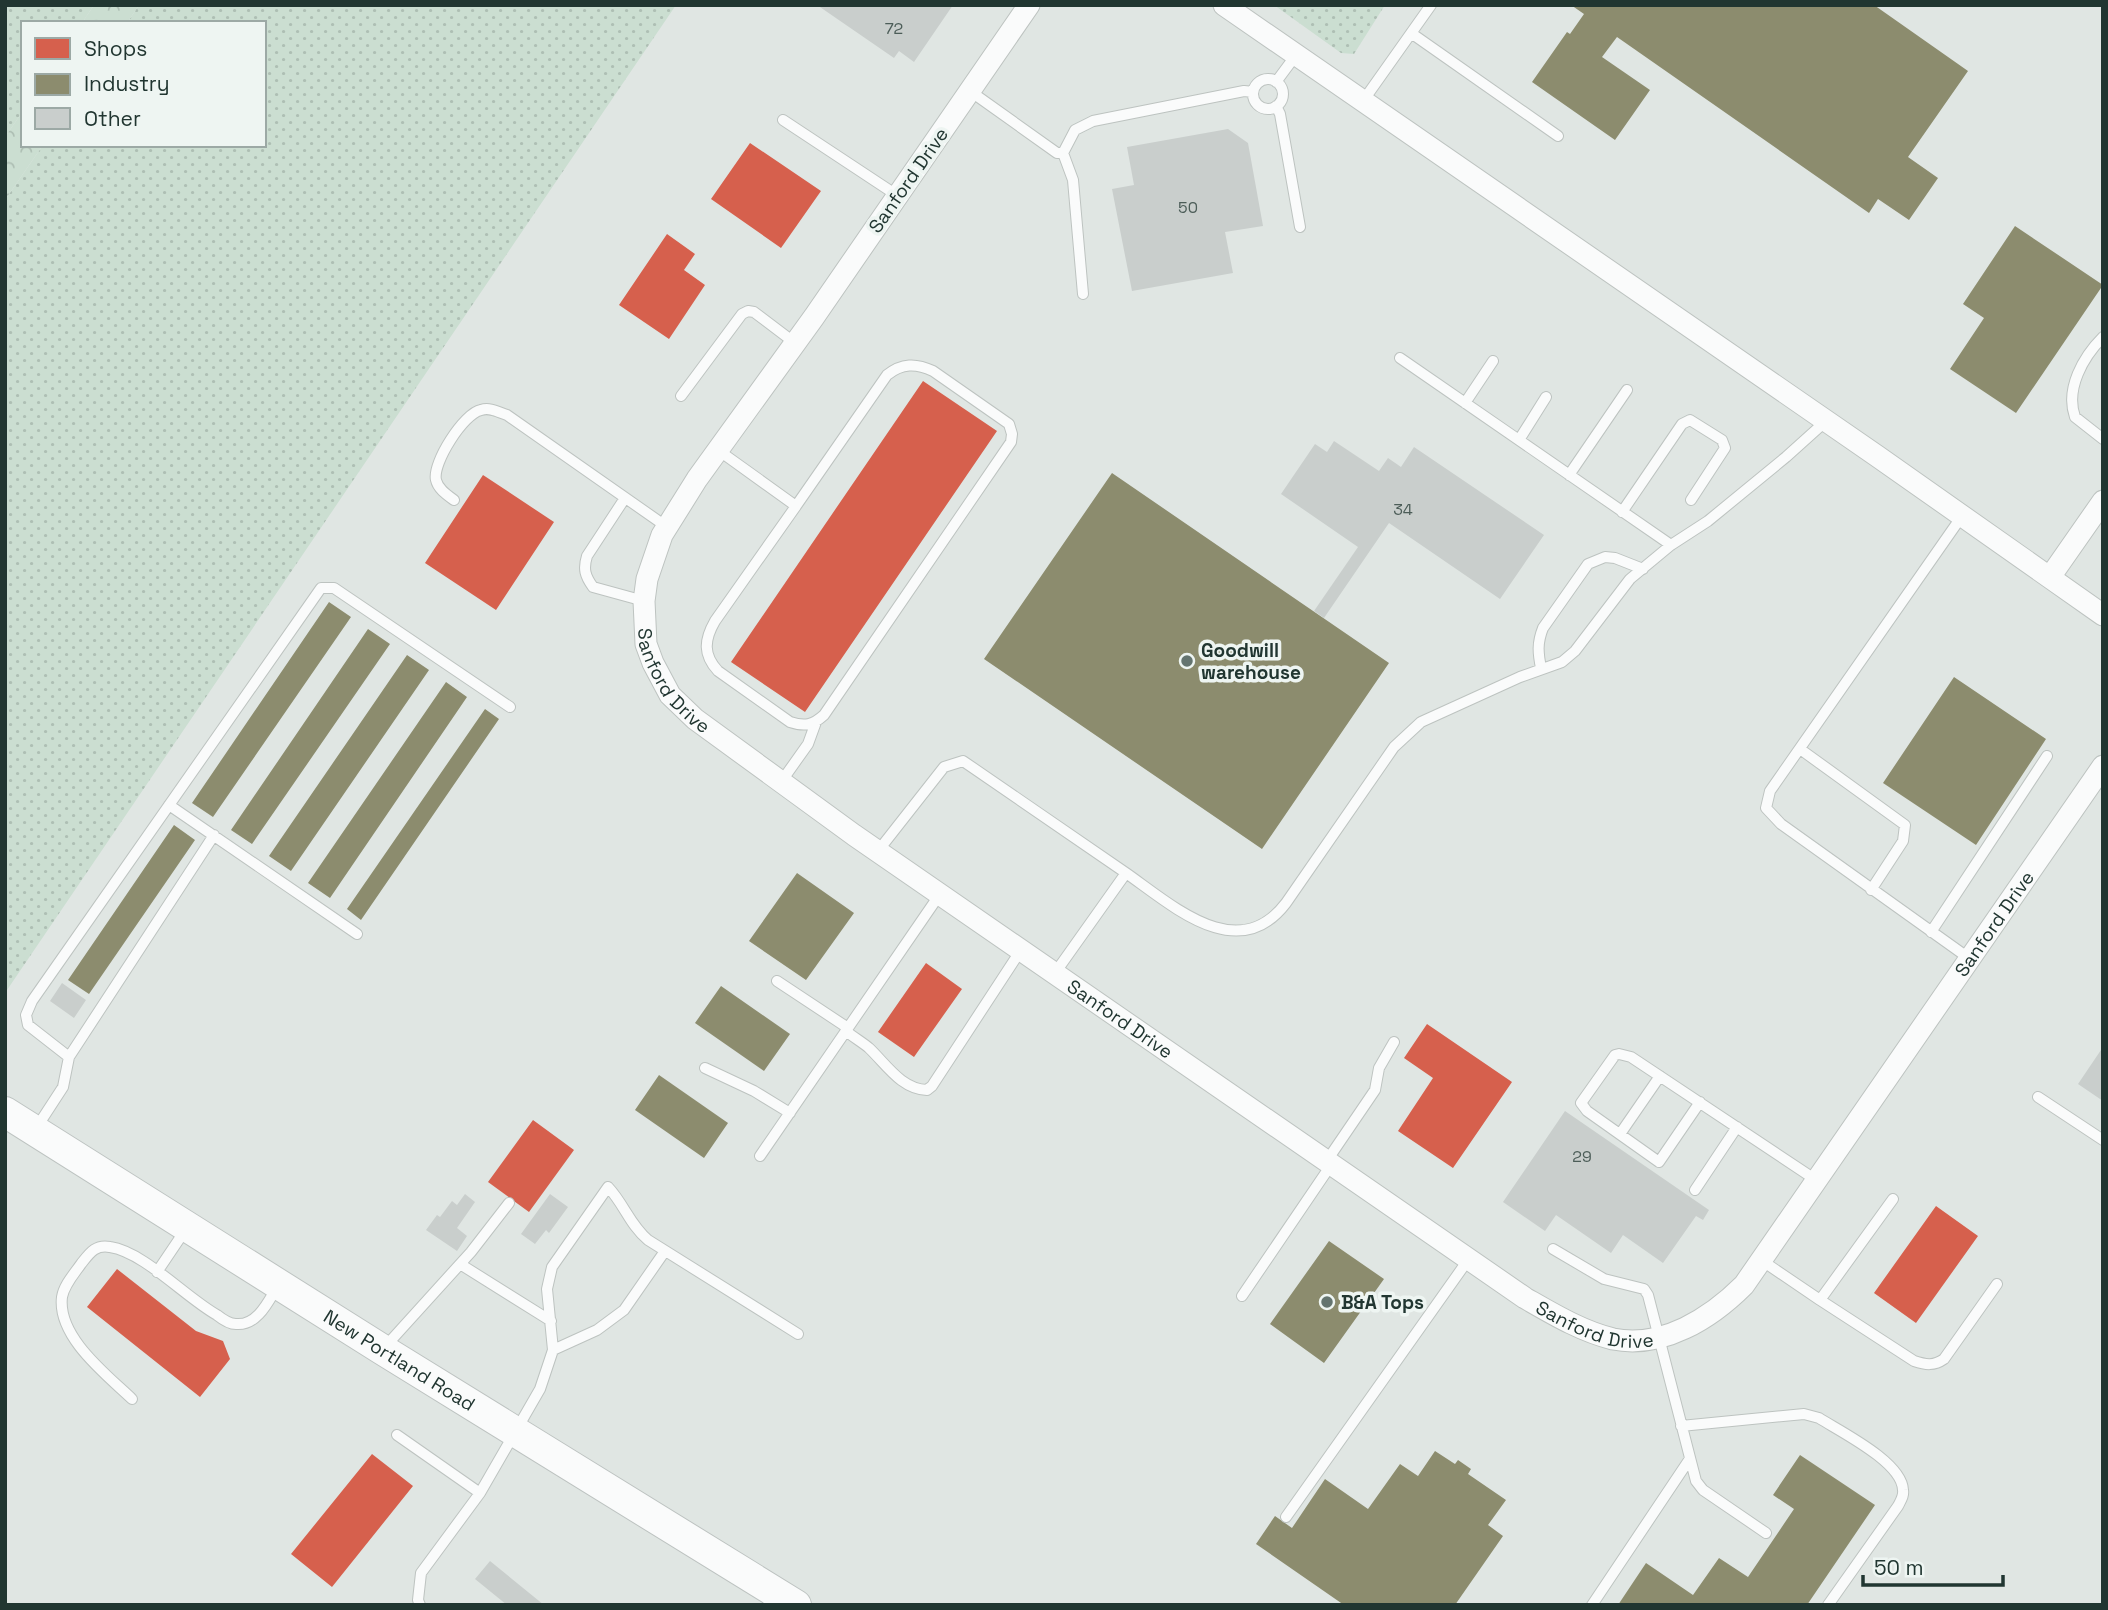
<svg xmlns="http://www.w3.org/2000/svg" width="2108" height="1610" viewBox="0 0 2108 1610" font-family="'Space Grotesk',sans-serif">
  <style>
    .grass { fill: url(#grass-dots) }
    .forest { fill: url(#forest-crowns) }
    .shops { fill: #d6604d }
    .industry { fill: #8c8c6e }
    .building { fill: #c9cecc }
    .lines { fill: none; stroke-linecap: round; stroke-linejoin: round }
    .lane-casing { stroke: #bdc3c0; stroke-width: 12 }
    .street-casing { stroke: #bdc3c0; stroke-width: 23 }
    .secondary-casing { stroke: #bdc3c1; stroke-width: 32 }
    .lane { stroke: #fafbfb; stroke-width: 10 }
    .street { stroke: #fafbfb; stroke-width: 21 }
    .secondary { stroke: #fafbfb; stroke-width: 30 }
    .poi-dot { fill: #64746f; stroke: #eef5f2; stroke-width: 2.5 }
    .labels { text-anchor: middle; stroke-width: 7; stroke-linejoin: round; paint-order: stroke }
    .number-label { font-size: 16px; fill: #4c5d58 }
    .street-label { font-size: 19px; fill: #213631; stroke: #eef5f2 }
    .poi-label { font-size: 19px; font-weight: bold; fill: #213631; stroke: #eef5f2; text-anchor: start }
  </style>
  <defs>
    <pattern id="grass-dots" width="8" height="8" patternUnits="userSpaceOnUse" patternTransform="scale(1.75)"><rect width="8" height="8" fill="#cbded1"/><path d="M2 2h.1M6 6h.1" fill="none" stroke="#aebfb4" stroke-width="1.8" stroke-linecap="round"/></pattern>
    <pattern id="forest-crowns" width="20" height="18" patternUnits="userSpaceOnUse" patternTransform="scale(1.75)"><rect width="20" height="18" fill="#cbded1"/><path d="M2 6a3 3 0 1 1 6 0M12 15a3 3 0 1 1 6 0" fill="none" stroke="#aebfb4"/></pattern>
  </defs>
  <rect width="100%" height="100%" fill="#e0e6e3"/>
  <path class="grass" d="M5 5H94L82 23H23V111L5 137Z
    M139 5H676L5 993V200L43 145H264V23H127Z
    M1274 5H1385L1354 54 1341 53Z"/>
  <path class="forest" d="M94 5H139L127 23H82Z
    M23 111V145H43L5 200V137Z"/>
  <path class="shops" d="M750 143 821 191 781 248 711 199Z
    M667 234 695 254 684 270 705 285 669 339 619 305Z
    M923 381 997 431 805 712 731 662Z
    M483 475 554 522 496 610 425 563Z
    M926 963 962 989 914 1057 878 1032Z
    M1427 1024 1512 1082 1453 1168 1398 1131 1433 1078 1404 1058Z
    M533 1120 574 1150 529 1212 488 1182Z
    M1936 1206 1978 1236 1916 1323 1874 1293Z
    M117 1269 196 1331 223 1341 230 1359 200 1397 87 1307Z
    M372 1454 413 1486 332 1587 291 1554Z"/>
  <path class="industry" d="M1571 5H1874L1968 71 1908 157 1938 178 1909 220 1878 199 1869 213 1617 37 1602 57 1650 90 1615 140 1532 82 1567 32 1570 34 1584 14Z
    M2015 226 2103 285 2016 413 1950 369 1984 318 1963 304Z
    M1112 473 1389 663 1262 849 984 659Z
    M329 602 351 617 213 817 192 803Z
    M368 629 390 644 252 844 231 830Z
    M407 655 429 670 291 871 269 856Z
    M1954 677 2046 739 1976 845 1883 783Z
    M446 682 467 697 330 898 308 883Z
    M485 709 499 719 361 920 347 909Z
    M174 825 195 840 89 994 68 980Z
    M797 873 854 913 806 980 749 941Z
    M721 986 790 1034 764 1071 695 1023Z
    M659 1075 728 1123 704 1158 635 1110Z
    M1329 1241 1384 1279 1324 1363 1270 1324Z
    M1435 1451 1455 1464 1458 1460 1471 1469 1468 1474 1506 1500 1488 1525 1503 1536 1455 1605H1344L1256 1544 1275 1516 1292 1528 1325 1479 1368 1509 1400 1464 1418 1476Z
    M1800 1455 1875 1505 1807 1605H1618L1646 1563 1693 1595 1719 1558 1748 1577 1794 1509 1773 1495Z"/>
  <path class="building" d="M817 5H953L914 62 899 51 894 58Z
    M1228 129 1248 143 1263 226 1225 232 1233 273 1132 291 1112 189 1134 185 1127 147Z
    M1334 441 1379 471 1388 458 1401 467 1414 447 1544 535 1500 599 1389 523 1324 618 1314 611 1358 547 1281 494 1315 444 1327 452Z
    M62 983 86 1000 74 1018 50 1001Z
    M2103 1047V1101L2078 1084Z
    M1565 1111 1709 1210 1703 1220 1696 1216 1663 1263 1623 1235 1611 1253 1556 1215 1545 1231 1503 1202Z
    M465 1194 475 1202 457 1228 467 1236 457 1251 426 1230 437 1215 440 1217 452 1201 457 1205Z
    M550 1194 568 1207 549 1233 546 1230 535 1244 521 1234Z
    M490 1561 544 1605H507L475 1579Z"/>
  <g class="lines">
    <defs>
      <path id="lane" d="M1411 33 1558 136
        M1253 94a15 15 0 1 1 30 0a15 15 0 1 1-30 0Z
        M1276 82 1296 55
        M970 91 1057 153H1063L1075 130 1093 121 1244 91 1253 92
        M1363 101 1431 5
        M1276 106 1280 114 1300 227
        M783 120 898 196
        M1063 153 1073 180 1083 294
        M2103 337C2083 357 2065 389 2075 417L2103 439
        M1400 358 1671 545
        M681 396 742 314 748 311 754 312 795 343
        M1465 403 1493 361
        M1519 440 1546 397
        M718 450 796 506 887 375C902 363 916 363 933 371L1009 424 1012 434 1011 442 824 715C813 725 805 727 790 722L718 671C703 655 704 640 715 621L796 506
        M1569 475 1627 390
        M625 498 587 556C583 569 585 576 593 587L644 601
        M454 500C447 495 438 489 436 480 432 463 464 413 481 410 490 407 498 412 507 415L667 527
        M1622 512 1682 424 1690 420 1722 440 1725 448 1691 500
        M1962 516 1770 791 1766 808 1781 824 1970 959
        M1541 668C1538 653 1537 643 1543 628L1588 564 1605 557 1615 558 1643 569
        M1800 749 1905 825 1903 841 1871 890
        M781 782 808 744 816 722
        M169 805 357 934
        M878 851 944 767 963 761 1126 873 1055 973
        M1126 873C1173 906 1238 966 1286 903L1394 747 1421 722 1520 677 1562 662 1575 651 1630 579 1671 545 1708 521 1786 457 1826 421
        M1931 932 2047 756
        M777 981 848 1028
        M846 1031C853 1037 862 1042 869 1048 886 1064 901 1089 927 1090L932 1086 1021 950
        M69 1057 28 1025 26 1015 32 1001 321 588H334L510 707
        M705 1068 754 1091 790 1113
        M2038 1097 2103 1140
        M1700 1102 1659 1162 1587 1111 1581 1103 1615 1055 1619 1054 1631 1057 1816 1180
        M35 1130 63 1087 69 1057 214 835
        M1620 1134 1660 1076
        M760 1156 940 894
        M1326 1162 1375 1090 1379 1068 1394 1042
        M1695 1190 1737 1127
        M1553 1249 1604 1279 1644 1289 1648 1295 1696 1481 1703 1490 1766 1533
        M1761 1260 1820 1300 1893 1199
        M460 1264 551 1321
        M157 1272 186 1229
        M1242 1296 1331 1165
        M1820 1300 1914 1361C1926 1365 1934 1366 1944 1359L1997 1284
        M384 1348 471 1252 509 1203
        M553 1350 597 1330 624 1310 665 1251
        M132 1399C107 1375 57 1337 62 1297 64 1285 74 1274 81 1264 89 1254 95 1244 110 1247 144 1252 185 1297 217 1315 222 1319 229 1324 236 1324 257 1326 268 1302 277 1287
        M1681 1426 1804 1414 1819 1418C1841 1432 1902 1462 1903 1490 1904 1496 1901 1500 1898 1506L1828 1605
        M397 1435 480 1493
        M1286 1517 1468 1260
        M420 1605 418 1600 421 1573 480 1493 540 1389 553 1350 547 1289 552 1267 608 1187C624 1204 630 1225 648 1240L798 1334
        M1592 1605 1689 1460"/>
      <g id="street">
        <path id="s1" d="M1029 5 814 317 697 479 662 535 647 579 644 601 646 644 653 663 670 695 695 719 854 835 1525 1298C1553 1314 1581 1331 1613 1339 1663 1349 1711 1318 1744 1285L2103 766"/>
        <path d="M1224 5 1877 456 2103 615"/>
        <path d="M2050 577 2103 501"/>
      </g>
      <g id="secondary">
        <path id="s2" d="M5 1112 383 1350 796 1605"/>
      </g>
    </defs>
    <use href="#lane" class="lane-casing"/>
    <use href="#street" class="street-casing"/>
    <use href="#secondary" class="secondary-casing"/>
    <use href="#lane" class="lane"/>
    <use href="#street" class="street"/>
    <use href="#secondary" class="secondary"/>
  </g>
  <g class="poi-dot">
    <circle cx="1187" cy="661" r="7"/>
    <circle cx="1327" cy="1302" r="7"/>
  </g>
  <g class="labels">
    <g class="number-label">
      <text x="894" y="34">72</text>
      <text x="1188" y="213">50</text>
      <text x="1403" y="515">34</text>
      <text x="1582" y="1162">29</text>
    </g>
    <g class="street-label">
      <text transform="translate(908 180) rotate(-55)" y="7">Sanford Drive</text>
      <text dy="7" stroke="none"><textPath href="#s1" startOffset="802">Sanford Drive</textPath></text>
      <text dy="7" stroke="none"><textPath href="#s1" startOffset="2544">Sanford Drive</textPath></text>
      <text dy="7" stroke="none"><textPath href="#s1" startOffset="1368">Sanford Drive</textPath></text>
      <text dy="7" stroke="none"><textPath href="#s1" startOffset="1936">Sanford Drive</textPath></text>
      <text dy="7" stroke="none"><textPath href="#s2" startOffset="466">New Portland Road</textPath></text>
    </g>
    <g class="poi-label">
      <text x="1201" y="657">Goodwill<tspan x="1201" dy="22">warehouse</tspan></text>
      <text x="1341" y="1309">B&amp;A Tops</text>
    </g>
  </g>
  <rect width="2108" height="1610" fill="none" stroke="#213631" stroke-width="14"/>
  <rect x="21" y="21" width="245" height="126" fill="#eef5f2" stroke="#9ca9a5" stroke-width="2"/>
  <rect x="35" y="38" width="35" height="21" fill="#d6604d" stroke="#9ca9a5" stroke-width="2"/>
  <text x="84" y="56" font-size="21" fill="#213631">Shops</text>
  <rect x="35" y="74" width="35" height="21" fill="#8c8c6e" stroke="#9ca9a5" stroke-width="2"/>
  <text x="84" y="91" font-size="21" fill="#213631">Industry</text>
  <rect x="35" y="108" width="35" height="21" fill="#c9cecc" stroke="#9ca9a5" stroke-width="2"/>
  <text x="84" y="126" font-size="21" fill="#213631">Other</text>
  <path d="M1863 1575v10h140v-10" fill="none" stroke="#213631" stroke-width="3.5"/>
  <text x="1874" y="1575" font-size="21" fill="#213631" stroke="#eef5f2" stroke-width="5" paint-order="stroke">50 m</text>
</svg>
